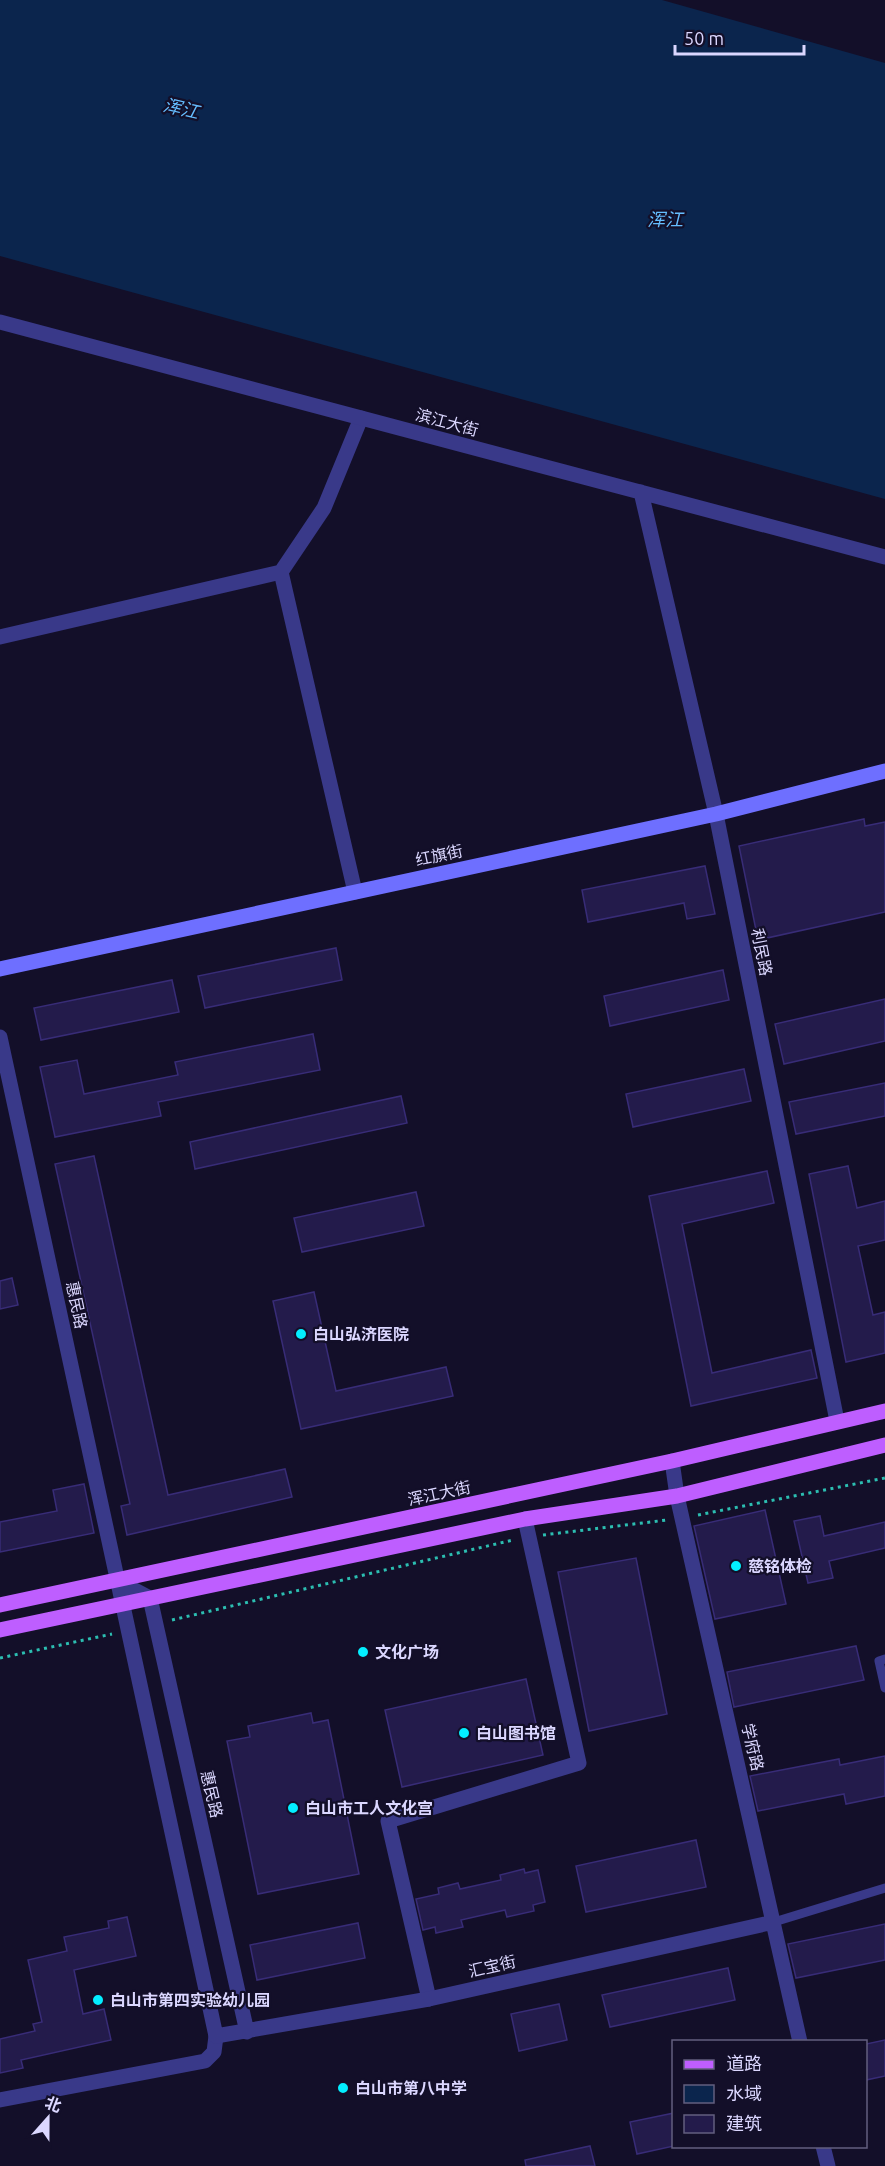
<svg xmlns="http://www.w3.org/2000/svg" width="885" height="2166" viewBox="0 0 885 2166" font-family="Ubuntu,'Noto Sans SC',sans-serif">
  <style>
    .water { fill: #0b254d }
    .building { fill: #231b4b; stroke: #382c77; stroke-width: 1.5 }
    .lines { fill: none; stroke-linecap: round; stroke-linejoin: round }
    .path { stroke: #2cbeb1; stroke-width: 3; stroke-dasharray: 3 4.5; stroke-linecap: butt }
    .service { stroke: #393989; stroke-width: 9 }
    .minor { stroke: #393989; stroke-width: 15 }
    .tertiary { stroke: #393989; stroke-width: 15 }
    .secondary { stroke: #6e6fff; stroke-width: 15 }
    .primary { stroke: #be5eff; stroke-width: 15 }
    .poi-dot { fill: #03eeff; stroke: #130f29; stroke-width: 2 }
    .labels { text-anchor: middle; stroke-width: 4.5; stroke-linejoin: round; paint-order: stroke }
    .street-label { font-size: 16px; fill: #dbd7ff; stroke: #130f29 }
    .poi-label { font-size: 16px; font-weight: bold; fill: #dbd7ff; stroke: #130f29; text-anchor: start }
    .water-label { font-size: 18px; font-style: italic; fill: #65bdff; stroke: #130f29 }
  </style>
  <rect width="100%" height="100%" fill="#130f29"/>
  <path class="water" d="M0 0H662L885 63V499L0 256Z"/>
  <path class="building" d="M864 819 865 826 885 822V912L758 940 739 846Z
    M705 866 715 914 687 919 684 903 588 922 582 890Z
    M336 948 342 980 205 1008 198 976Z
    M723 970 729 1000 610 1026 604 996Z
    M172 980 179 1012 41 1040 34 1008Z
    M885 999V1041L784 1064 775 1024Z
    M313 1034 320 1070 158 1102 161 1116 55 1137 40 1067 77 1060 84 1094 178 1075 175 1062Z
    M744 1069 751 1101 633 1127 626 1094Z
    M885 1083V1116L796 1134 789 1102Z
    M401 1096 407 1123 195 1169 190 1142Z
    M94 1156 168 1495 285 1469 292 1497 127 1535 121 1506 130 1504 55 1164Z
    M848 1166 857 1208 885 1201V1240L858 1246 873 1315 885 1312V1353L846 1362 809 1174Z
    M767 1171 774 1203 682 1224 712 1373 811 1350 817 1378 691 1406 649 1196Z
    M416 1192 424 1226 302 1252 294 1218Z
    M12 1278 18 1305 0 1309V1281Z
    M314 1292 336 1391 446 1367 453 1396 301 1429 273 1301Z
    M84 1484 94 1533 0 1552V1522L57 1511 53 1490Z
    M765 1510 786 1604 715 1619 694 1526Z
    M820 1516 824 1536 885 1522V1548L829 1561 833 1578 808 1583 794 1521Z
    M636 1558 667 1714 589 1731 558 1572Z
    M856 1646 864 1680 734 1707 727 1672Z
    M526 1679 543 1755 402 1787 385 1710Z
    M311 1713 313 1723 328 1720 359 1874 258 1894 227 1741 250 1737 248 1726Z
    M885 1756V1796L846 1804 844 1794 758 1811 750 1776 839 1759 840 1765Z
    M696 1840 706 1887 586 1912 576 1866Z
    M524 1869 525 1873 538 1870 545 1902 533 1905 534 1911 507 1917 505 1910 461 1920 463 1927 436 1933 435 1927 423 1930 416 1899 439 1894 438 1888 458 1883 460 1889 501 1880 500 1875Z
    M127 1917 136 1956 74 1970 83 2014 104 2009 111 2040 21 2060 23 2068 0 2073V2039L35 2031 33 2024 42 2022 28 1960 67 1951 64 1937 109 1928 108 1921Z
    M358 1923 365 1958 257 1980 250 1945Z
    M885 1924V1960L796 1978 788 1944Z
    M728 1968 735 2000 610 2027 602 1995Z
    M559 2004 567 2040 519 2051 511 2014Z
    M885 2040V2076L866 2080V2044Z
    M674 2113V2146L637 2154 630 2122Z
    M590 2146 595 2166H526L525 2160Z"/>
  <g class="lines">
    <path class="path" d="M698 1515 885 1478
      M543 1535 667 1520
      M172 1620 513 1540
      M0 1658 112 1634"/>
    <path class="service" d="M885 1659 879 1661 885 1688
      M774 1922 885 1888"/>
    <path class="minor" d="M0 637 281 572
      M355 892 281 572 324 508 361 418
      M429 1999 388 1821 579 1763 525 1519
      M0 2100 205 2061 214 2052 216 2036"/>
    <path class="tertiary" d="M0 322 885 557
      M641 492 716 814 837 1421
      M0 1037 216 2036 429 1999 774 1922
      M672 1461 677 1496 800 2042
      M118 1581 150 1598 247 2032
      M823 2146 828 2166"/>
    <path class="secondary" d="M0 969 716 814 885 771"/>
    <path class="primary" d="M0 1605 672 1461 885 1411
      M0 1630 525 1519 677 1496 885 1445"/>
  </g>
  <g class="poi-dot">
    <circle cx="301" cy="1334" r="6"/>
    <circle cx="736" cy="1566" r="6"/>
    <circle cx="363" cy="1652" r="6"/>
    <circle cx="464" cy="1733" r="6"/>
    <circle cx="293" cy="1808" r="6"/>
    <circle cx="98" cy="2000" r="6"/>
    <circle cx="343" cy="2088" r="6"/>
  </g>
  <g class="labels">
    <g class="street-label">
      <text transform="translate(447 422) rotate(15)" y="6">滨江大街</text>
      <text transform="translate(439 855) rotate(-12)" y="6">红旗街</text>
      <text transform="translate(762 952) rotate(79)" y="6">利民路</text>
      <text transform="translate(77 1305) rotate(78)" y="6">惠民路</text>
      <text transform="translate(439 1493) rotate(-12)" y="6">浑江大街</text>
      <text transform="translate(753 1747) rotate(77)" y="6">学府路</text>
      <text transform="translate(212 1794) rotate(77)" y="6">惠民路</text>
      <text transform="translate(492 1966) rotate(-13)" y="6">汇宝街</text>
    </g>
    <g class="poi-label">
      <text x="313" y="1340">白山弘济医院</text>
      <text x="748" y="1572">慈铭体检</text>
      <text x="375" y="1658">文化广场</text>
      <text x="476" y="1739">白山图书馆</text>
      <text x="305" y="1814">白山市工人文化宫</text>
      <text x="110" y="2006">白山市第四实验幼儿园</text>
      <text x="355" y="2094">白山市第八中学</text>
    </g>
    <g class="water-label">
      <text transform="translate(181 109) rotate(13)" y="6">浑江</text>
      <text x="665" y="226">浑江</text>
    </g>
  </g>
  <rect x="672" y="2040" width="195" height="108" fill="#130f29" stroke="#635f7f" stroke-width="1.5"/>
  <rect x="684" y="2060" width="30" height="9" fill="#be5eff" stroke="#635f7f" stroke-width="1.5"/>
  <text x="726" y="2070" font-size="18" fill="#dbd7ff">道路</text>
  <rect x="684" y="2085" width="30" height="18" fill="#0b254d" stroke="#635f7f" stroke-width="1.5"/>
  <text x="726" y="2100" font-size="18" fill="#dbd7ff">水域</text>
  <rect x="684" y="2115" width="30" height="18" fill="#231b4b" stroke="#635f7f" stroke-width="1.5"/>
  <text x="726" y="2130" font-size="18" fill="#dbd7ff">建筑</text>
  <g transform="translate(48 2118) rotate(21)" stroke="#130f29" stroke-width="4.5" paint-order="stroke">
  <path d="M0-4.5L10 22L0 15L-10 22Z" fill="#dbd7ff"/>
  <text y="-9" font-size="16" font-weight="bold" text-anchor="middle" fill="#dbd7ff">北</text>
  </g>
  <path d="M675 45v9h129v-9" fill="none" stroke="#dbd7ff" stroke-width="3"/>
  <text x="684" y="45" font-size="18" fill="#dbd7ff" stroke="#130f29" stroke-width="4.5" paint-order="stroke">50 m</text>
</svg>
